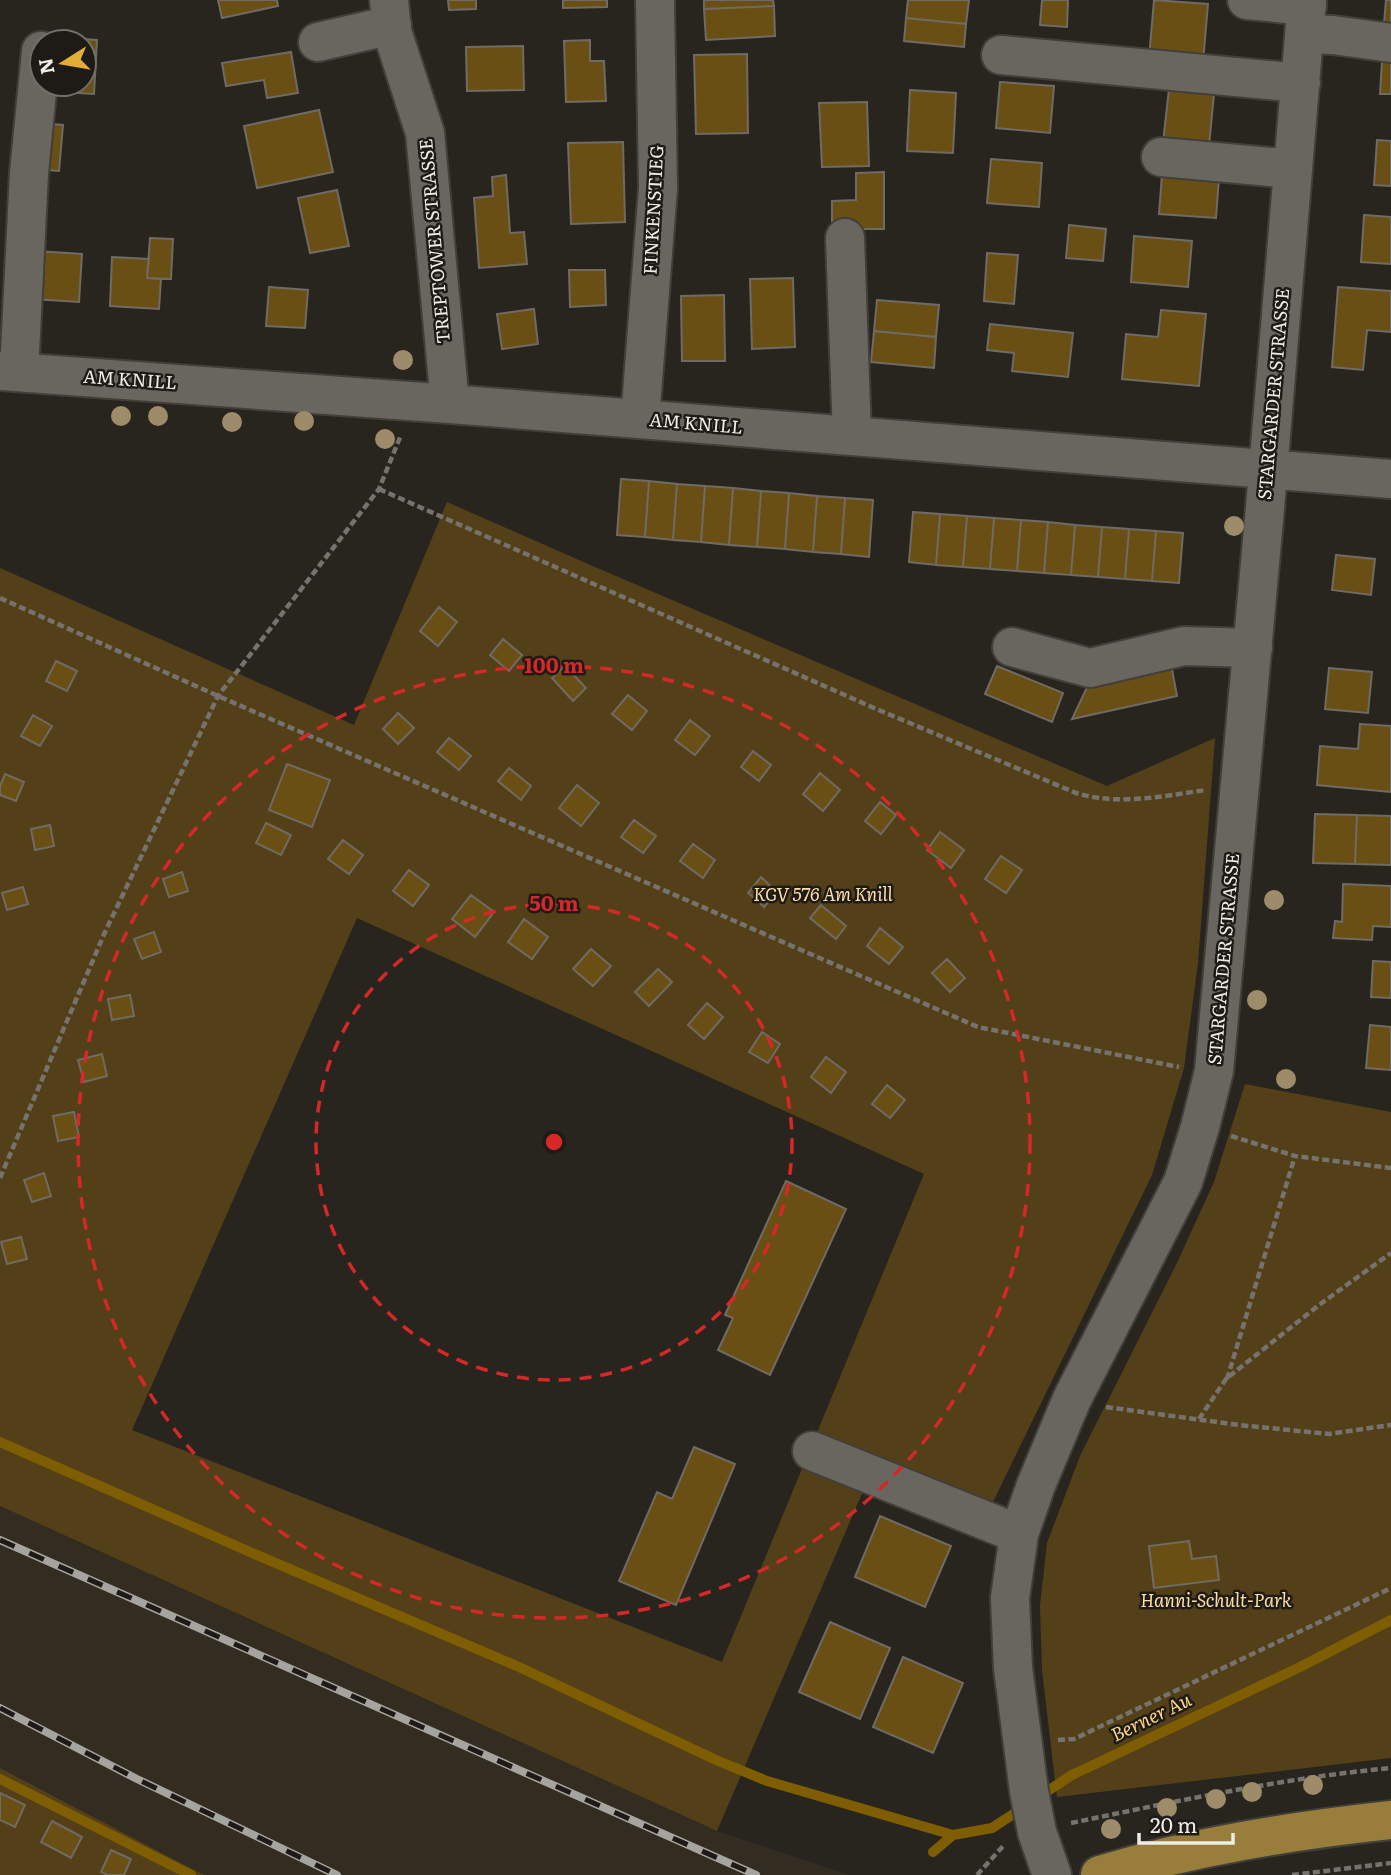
<svg xmlns="http://www.w3.org/2000/svg" width="1391" height="1875" viewBox="0 0 1391 1875" font-family="Literata,serif">
  <style>
    .built { fill: #322c21 }
    .green { fill: #534018; fill-rule: evenodd }
    .lines { fill: none; stroke-linecap: round; stroke-linejoin: round }
    .stream { stroke: #7f5d02; stroke-width: 10 }
    .building { fill: #6a4f14; stroke: #6f6b64; stroke-width: 2 }
    .minor-casing { stroke: #423f3a; stroke-width: 42 }
    .major-casing { stroke: #423f3a; stroke-width: 42 }
    .path { stroke: #76736e; stroke-width: 4.5; stroke-dasharray: 7 3.5; stroke-linecap: butt }
    .minor { stroke: #69665f; stroke-width: 38 }
    .major { stroke: #997d3a; stroke-width: 38 }
    .rail-casing { stroke: #a6a49f; stroke-width: 8 }
    .rail { stroke: #1e1b16; stroke-width: 5; stroke-dasharray: 16; stroke-linecap: butt }
    .tree { fill: #9d8b69 }
    .ring { fill: none; stroke: #d62828; stroke-width: 3.5; stroke-dasharray: 12 9 }
    .labels { text-anchor: middle; stroke-width: 5; stroke-linejoin: round; paint-order: stroke }
    .street-label { font-size: 18px; fill: #eeece8; stroke: #1e1b16 }
    .park-label { font-size: 18px; font-style: italic; fill: #fcdea6; stroke: #1e1b16 }
    .water-label { font-size: 19px; font-style: italic; fill: #fcd587; stroke: #1e1b16 }
    .centre { fill: #d62828; stroke: #1e1b16; stroke-width: 3.5 }
    .ring-label { font-size: 21px; text-anchor: middle; font-weight: bold; fill: #d62828; stroke: #1e1b16; stroke-width: 5; stroke-linejoin: round; paint-order: stroke }
  </style>
  <rect width="100%" height="100%" fill="#28251f"/>
  <path class="built" d="M0 1506 717 1831 849 1875H204L0 1768Z"/>
  <path class="green" d="M447 502 588 564 1107 786 1215 738 1198 963 1184 1068 1152 1175 991 1506 876 1461 717 1831 0 1506V568L354 725ZM357 918 924 1174 722 1662 132 1430Z
    M1245 1084 1391 1112V1758L1057 1797 1042 1670 1040 1605 1047 1543 1080 1456 1176 1265 1214 1182Z
    M0 1768 204 1875H0Z"/>
  <g class="lines">
    <path class="stream" d="M0 1442 250 1552 519 1667 716 1760 767 1781 953 1835
      M0 1779 191 1875
      M1040 1796 1072 1775 1300 1667 1391 1620
      M933 1852 953 1835 992 1828 1024 1807"/>
  </g>
  <path class="building" d="M218 0H277L278 6 222 18Z
    M448 0H476V9L449 10Z
    M563 0H607V7L563 8Z
    M704 0H773L774 6 704 9Z
    M908 0H969L966 24 906 18Z
    M1042 0H1068L1067 27 1040 25Z
    M1154 0 1208 4 1203 62 1149 58Z
    M1386 0H1391V36L1383 35Z
    M774 6 775 36 706 40 704 9Z
    M906 18 966 24 964 47 904 41Z
    M51 37 97 40 94 94 48 91V84H84V42H51Z
    M590 40V61H604L606 101 566 102 564 41Z
    M523 46 524 90 467 91 466 47Z
    M291 52 298 93 267 98 264 80 226 86 222 63Z
    M747 54 748 133 696 134 694 55Z
    M1382 61 1391 62V94H1380Z
    M1000 82 1054 86 1050 133 996 128Z
    M1169 89 1214 94 1209 146 1163 142Z
    M910 90 956 93 953 153 907 151Z
    M867 102 869 166 822 167 819 103Z
    M319 110 333 172 257 188 244 126Z
    M39 123 63 125 59 171 35 169Z
    M1377 140 1391 141V186L1374 185Z
    M623 142 625 222 571 224 568 143Z
    M991 159 1042 163 1039 207 987 203Z
    M884 172V229H832V201L856 200V173Z
    M1162 174 1219 178 1216 218 1159 214Z
    M506 175 510 233 524 232 527 264 479 268 474 198 493 196 492 177Z
    M337 190 349 246 310 253 298 198Z
    M1364 215 1391 217V264L1361 262Z
    M1069 225 1106 229 1103 261 1066 258Z
    M1134 236 1192 241 1188 287 1131 282Z
    M150 238 173 239 171 279 147 278Z
    M37 251 82 254 79 302 33 299Z
    M987 253 1018 255 1014 304 984 301Z
    M112 257 149 259 147 278 161 279 159 309 110 306Z
    M569 270H605L606 305 570 307Z
    M793 278 795 347 752 349 750 279Z
    M269 287 308 290 305 328 266 326Z
    M1338 287 1391 291V332L1367 330 1363 370 1332 367Z
    M724 295 725 361H682L681 296Z
    M877 300 939 305 936 337 874 331Z
    M534 309 538 344 502 349 497 314Z
    M1161 310 1206 314 1199 386 1122 379 1126 334 1158 337Z
    M990 324 1073 333 1068 377 1012 371 1014 353 987 350Z
    M874 331 936 337 934 368 871 362Z
    M621 479 649 481 645 537 617 535Z
    M649 481 677 484 673 540 645 537Z
    M677 484 705 486 701 542 673 540Z
    M705 486 733 488 729 545 701 542Z
    M733 488 761 491 757 547 729 545Z
    M761 491 789 493 785 549 757 547Z
    M789 493 817 496 813 552 785 549Z
    M817 496 845 498 841 554 813 552Z
    M845 498 873 500 869 557 841 554Z
    M913 512 940 514 936 565 909 562Z
    M940 514 967 516 963 567 936 565Z
    M967 516 994 518 990 569 963 567Z
    M994 518 1021 520 1017 571 990 569Z
    M1021 520 1048 522 1044 573 1017 571Z
    M1048 522 1075 525 1071 575 1044 573Z
    M1075 525 1102 527 1098 577 1071 575Z
    M1102 527 1129 529 1125 579 1098 577Z
    M1129 529 1156 531 1152 581 1125 579Z
    M1156 531 1183 533 1179 583 1152 581Z
    M1336 555 1375 559 1371 595 1332 590Z
    M439 607 457 622 438 646 420 631Z
    M503 639 522 655 509 671 490 655Z
    M56 661 77 671 67 691 46 681Z
    M1171 664 1177 696 1072 719 1089 683Z
    M565 666 586 688 573 701 552 678Z
    M997 666 1063 693 1052 722 985 694Z
    M1329 668 1372 672 1368 713 1325 709Z
    M628 695 647 711 632 730 612 714Z
    M398 713 414 728 398 744 383 729Z
    M33 715 52 726 40 746 21 736Z
    M690 720 710 736 695 755 675 740Z
    M1360 724 1391 726V792L1317 785 1320 746 1358 749Z
    M449 738 471 756 459 770 437 752Z
    M753 751 771 765 759 781 741 767Z
    M287 764 330 780 312 827 269 810Z
    M509 768 531 786 521 800 498 781Z
    M820 773 840 790 823 811 803 794Z
    M5 774 24 782 16 801 0 795V786Z
    M577 785 599 803 581 826 559 808Z
    M880 802 896 815 881 834 865 821Z
    M1315 814 1357 815 1355 864 1313 863Z
    M1357 815 1391 816V865L1355 864Z
    M634 820 656 836 643 853 621 837Z
    M266 823 291 835 281 855 256 843Z
    M50 825 54 846 35 850 31 829Z
    M940 832 964 850 951 868 927 850Z
    M343 840 363 855 349 874 328 859Z
    M693 844 715 860 703 878 680 861Z
    M1001 856 1022 870 1006 893 985 879Z
    M409 870 429 885 413 906 393 891Z
    M182 872 188 891 169 897 163 879Z
    M761 877 777 892 764 907 748 893Z
    M1343 884 1391 886V927L1373 926 1372 940 1333 938 1335 921 1342 922Z
    M23 887 28 904 7 910 2 893Z
    M471 895 494 912 475 937 452 919Z
    M821 905 846 926 836 939 810 918Z
    M524 919 548 937 532 959 508 942Z
    M880 928 903 947 889 964 867 946Z
    M154 932 161 952 142 959 134 939Z
    M591 949 611 966 593 986 573 969Z
    M947 959 965 978 950 992 932 973Z
    M1373 961 1391 962V998L1371 997Z
    M658 969 672 982 649 1006 635 992Z
    M130 995 134 1016 112 1020 108 999Z
    M707 1003 723 1017 704 1039 688 1025Z
    M1370 1025 1391 1027V1070L1366 1068Z
    M762 1032 780 1044 768 1063 749 1052Z
    M102 1054 107 1076 84 1082 78 1060Z
    M826 1057 846 1072 831 1093 811 1077Z
    M887 1085 905 1100 890 1118 872 1104Z
    M74 1112 79 1137 58 1141 53 1116Z
    M44 1173 51 1196 32 1202 24 1180Z
    M786 1181 846 1209 770 1375 718 1350 733 1318 725 1315Z
    M21 1237 27 1259 7 1264 1 1242Z
    M694 1447 735 1464 676 1605 619 1581 657 1492 672 1499Z
    M880 1516 951 1546 925 1607 855 1577Z
    M1189 1541 1192 1559 1216 1556 1219 1580 1154 1588 1149 1546Z
    M830 1622 890 1648 860 1719 799 1692Z
    M903 1657 963 1683 933 1753 873 1727Z
    M0 1793 25 1805 15 1827 0 1820Z
    M52 1821 82 1837 71 1858 41 1842Z
    M111 1850 131 1859 124 1875H108L101 1872Z"/>
  <g class="lines">
    <defs>
      <path id="minor" d="M389 0 392 31 425 133 450 404
        M1247 0 1307 6
        M1305 34 1333 35 1391 43
        M318 42 392 25
        M1001 55 1301 83
        M1161 157 1293 169
        M845 238 852 436
        M0 371 450 404 1391 479
        M19 372 29 173 41 51
        M640 419 658 188 655 0
        M1012 647 1090 668 1184 646 1253 648
        M812 1451 1019 1534
        M1052 1875 1037 1832 1029 1791 1013 1668 1010 1598 1019 1534 1036 1485 1072 1399 1183 1182 1200 1127 1214 1071 1265 508 1307 0"/>
      <path id="major" d="M1100 1875C1195 1846 1292 1831 1391 1820"/>
    </defs>
    <use href="#minor" class="minor-casing"/>
    <use href="#major" class="major-casing"/>
    <path class="path" d="M379 489 874 708 1076 793C1119 806 1162 796 1206 790
      M0 598 218 696 978 1027 1179 1067
      M1231 1136 1295 1156 1391 1168
      M0 1178 105 932 218 696 379 489 401 435
      M1227 1379 1295 1156
      M1106 1407 1239 1425 1329 1434 1391 1425
      M1199 1419 1226 1379 1319 1305 1391 1253
      M1058 1740 1074 1739 1391 1588
      M1071 1823C1178 1801 1283 1778 1391 1768
      M977 1875 1004 1845
      M1292 1875 1391 1863"/>
    <use href="#minor" class="minor"/>
    <use href="#major" class="major"/>
    <defs>
      <path id="rail" d="M0 1540 756 1875
        M0 1708 137 1779 337 1875"/>
    </defs>
    <use href="#rail" class="rail-casing"/>
    <use href="#rail" class="rail"/>
  </g>
  <g class="tree">
    <circle cx="403" cy="360" r="10"/>
    <circle cx="121" cy="416" r="10"/>
    <circle cx="158" cy="416" r="10"/>
    <circle cx="304" cy="421" r="10"/>
    <circle cx="232" cy="422" r="10"/>
    <circle cx="385" cy="439" r="10"/>
    <circle cx="1234" cy="526" r="10"/>
    <circle cx="1274" cy="900" r="10"/>
    <circle cx="1257" cy="1000" r="10"/>
    <circle cx="1286" cy="1079" r="10"/>
    <circle cx="1313" cy="1785" r="10"/>
    <circle cx="1252" cy="1792" r="10"/>
    <circle cx="1216" cy="1799" r="10"/>
    <circle cx="1167" cy="1808" r="10"/>
    <circle cx="1111" cy="1829" r="10"/>
  </g>
  <g class="ring">
    <circle cx="554" cy="1142" r="238"/>
    <circle cx="554" cy="1142" r="476"/>
  </g>
  <g class="labels">
    <g class="street-label">
      <text transform="translate(654 210) rotate(-87)" y="6">FINKENSTIEG</text>
      <text transform="translate(435 241) rotate(-95)" y="6">TREPTOWER STRASSE</text>
      <text transform="translate(130 380) rotate(4)" y="6">AM KNILL</text>
      <text transform="translate(1274 394) rotate(-85)" y="6">STARGARDER STRASSE</text>
      <text transform="translate(696 424) rotate(5)" y="6">AM KNILL</text>
      <text transform="translate(1224 959) rotate(-85)" y="6">STARGARDER STRASSE</text>
    </g>
    <g class="park-label">
      <text x="823" y="901">KGV 576 Am Knill</text>
      <text x="1216" y="1607">Hanni-Schult-Park</text>
    </g>
    <g class="water-label">
      <text transform="translate(1151 1717) rotate(-26)" y="7">Berner Au</text>
    </g>
  </g>
  <circle cx="554" cy="1142" r="10" class="centre"/>
  <g class="ring-label">
    <text x="554" y="673">100 m</text>
    <text x="554" y="911">50 m</text>
  </g>
  <g transform="translate(63 63) rotate(259)"><circle r="33" fill="#1e1b16" stroke="#716f6a" stroke-width="2"/>
  <path d="M0-5L12 26L0 18L-12 26Z" fill="#e3ae35"/>
  <text y="-10" font-size="19" font-weight="bold" text-anchor="middle" fill="#eeece8">N</text>
  </g>
  <path d="M1139 1833v10h94v-10" fill="none" stroke="#eeece8" stroke-width="3.5"/>
  <text x="1150" y="1833" font-size="21" fill="#eeece8" stroke="#1e1b16" stroke-width="5" paint-order="stroke">20 m</text>
</svg>
